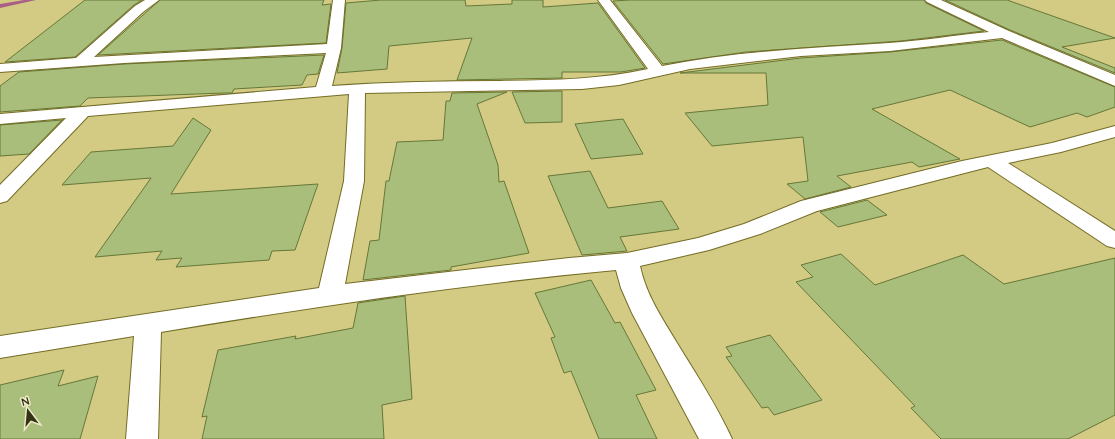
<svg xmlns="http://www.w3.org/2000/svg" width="1115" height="439" viewBox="0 0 1115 439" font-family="Quicksand,sans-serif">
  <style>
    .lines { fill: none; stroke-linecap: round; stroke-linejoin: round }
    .stream { fill: #aa6086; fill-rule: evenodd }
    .building { fill: #aabe7c; stroke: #667737 }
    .street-casing { stroke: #746c25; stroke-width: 2 }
    .street { fill: #fff; fill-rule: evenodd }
  </style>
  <rect width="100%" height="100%" fill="#d3cb84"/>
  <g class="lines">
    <path class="stream" d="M24 0H36L0 8V4Z"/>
  </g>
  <path class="building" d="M85 0H142L134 5 75 57 5 62Z
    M160 0H324L322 5 331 4 326 43 98 55Z
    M381 0H465L466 6 512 4V0H543V7L598 3 645 68 621 72H562V78L457 80 472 38 389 46 387 69 337 73 342 48 346 3Z
    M630 0H924L926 3 984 31 901 41 746 52 663 64 613 1Z
    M945 0H1007L1115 38 1062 47 1115 68V73L1010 30Z
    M1002 40 1115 87V107L1087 117 1077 113 1030 127 950 90 872 109 960 159 919 167 912 162 837 176 851 187 805 199 787 184 808 181 803 137 712 146 685 113 768 105 766 73H680L801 58 890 52Z
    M324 55 318 74 307 75 302 85 234 89 232 93H224L88 98 80 106 0 112V86L19 72 124 64Z
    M562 91V122L525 123 512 92Z
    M507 92 477 104 498 165 499 182 504 181 529 253 451 267V270L363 280 370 241 379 240 386 181H389L397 142 443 140 446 101H450L452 93Z
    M193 118 211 130 171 194 318 184 295 250 272 251 269 260 176 267 182 258 156 260 162 251 95 257 151 178 62 185 91 152 173 146Z
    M623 119 643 154 591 159 575 124Z
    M62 120 29 154 0 156V125Z
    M590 171 608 208 662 201 679 229 620 237 627 251 582 255 548 176Z
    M867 200 887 215 838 227 820 212Z
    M841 254 875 285 963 255 1004 284 1115 258V415L1068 439H941L911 408 915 406 796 282 813 277 801 265Z
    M591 280 615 323 620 322 656 390 636 395 657 439H599L571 371 564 373 551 338 555 337 535 293Z
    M405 296 412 399 382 405 384 439H202L207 416 202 417 218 350 296 336 295 339 353 328 358 303Z
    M770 335 822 400 774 415 768 407 762 408 726 357 732 356 726 347Z
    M64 370 58 386 98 376 80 439H0V385Z"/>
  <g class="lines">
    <defs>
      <path id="street" d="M145 0H159L143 12 94 57 327 44 333 0H345L341 48 332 86C388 82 444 81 500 81 552 80 597 80 648 69L598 0H610L662 66C736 51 813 48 889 43 922 41 955 35 989 32L927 2 925 0H941L1009 31 1115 75V86L1002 38 890 51 801 56 690 69 619 85 582 89 365 93 364 181 345 284 569 258 627 253 698 238 744 224 801 201 962 161 1052 143 1115 126V137L1061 152 1008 163 1115 231V248L1107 246 988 167 817 211 760 234 709 250 640 266C646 295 662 318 677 343 696 374 717 406 732 439H699L632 313 621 288 616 270C464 284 312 307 161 332L158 439H126L134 336 0 358V336L319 288 344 181 349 94 88 116 7 201 0 203V185L66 118 0 124V114L316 87 326 53 124 63 0 72V64L76 58 135 6Z"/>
    </defs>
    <use href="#street" class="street-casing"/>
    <use href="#street" class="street"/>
  </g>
  <g transform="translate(28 411) rotate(344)" stroke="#eeebc8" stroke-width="3" paint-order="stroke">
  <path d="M0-3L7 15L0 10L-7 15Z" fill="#363215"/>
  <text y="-6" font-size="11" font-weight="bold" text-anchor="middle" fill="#363215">N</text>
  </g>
</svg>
